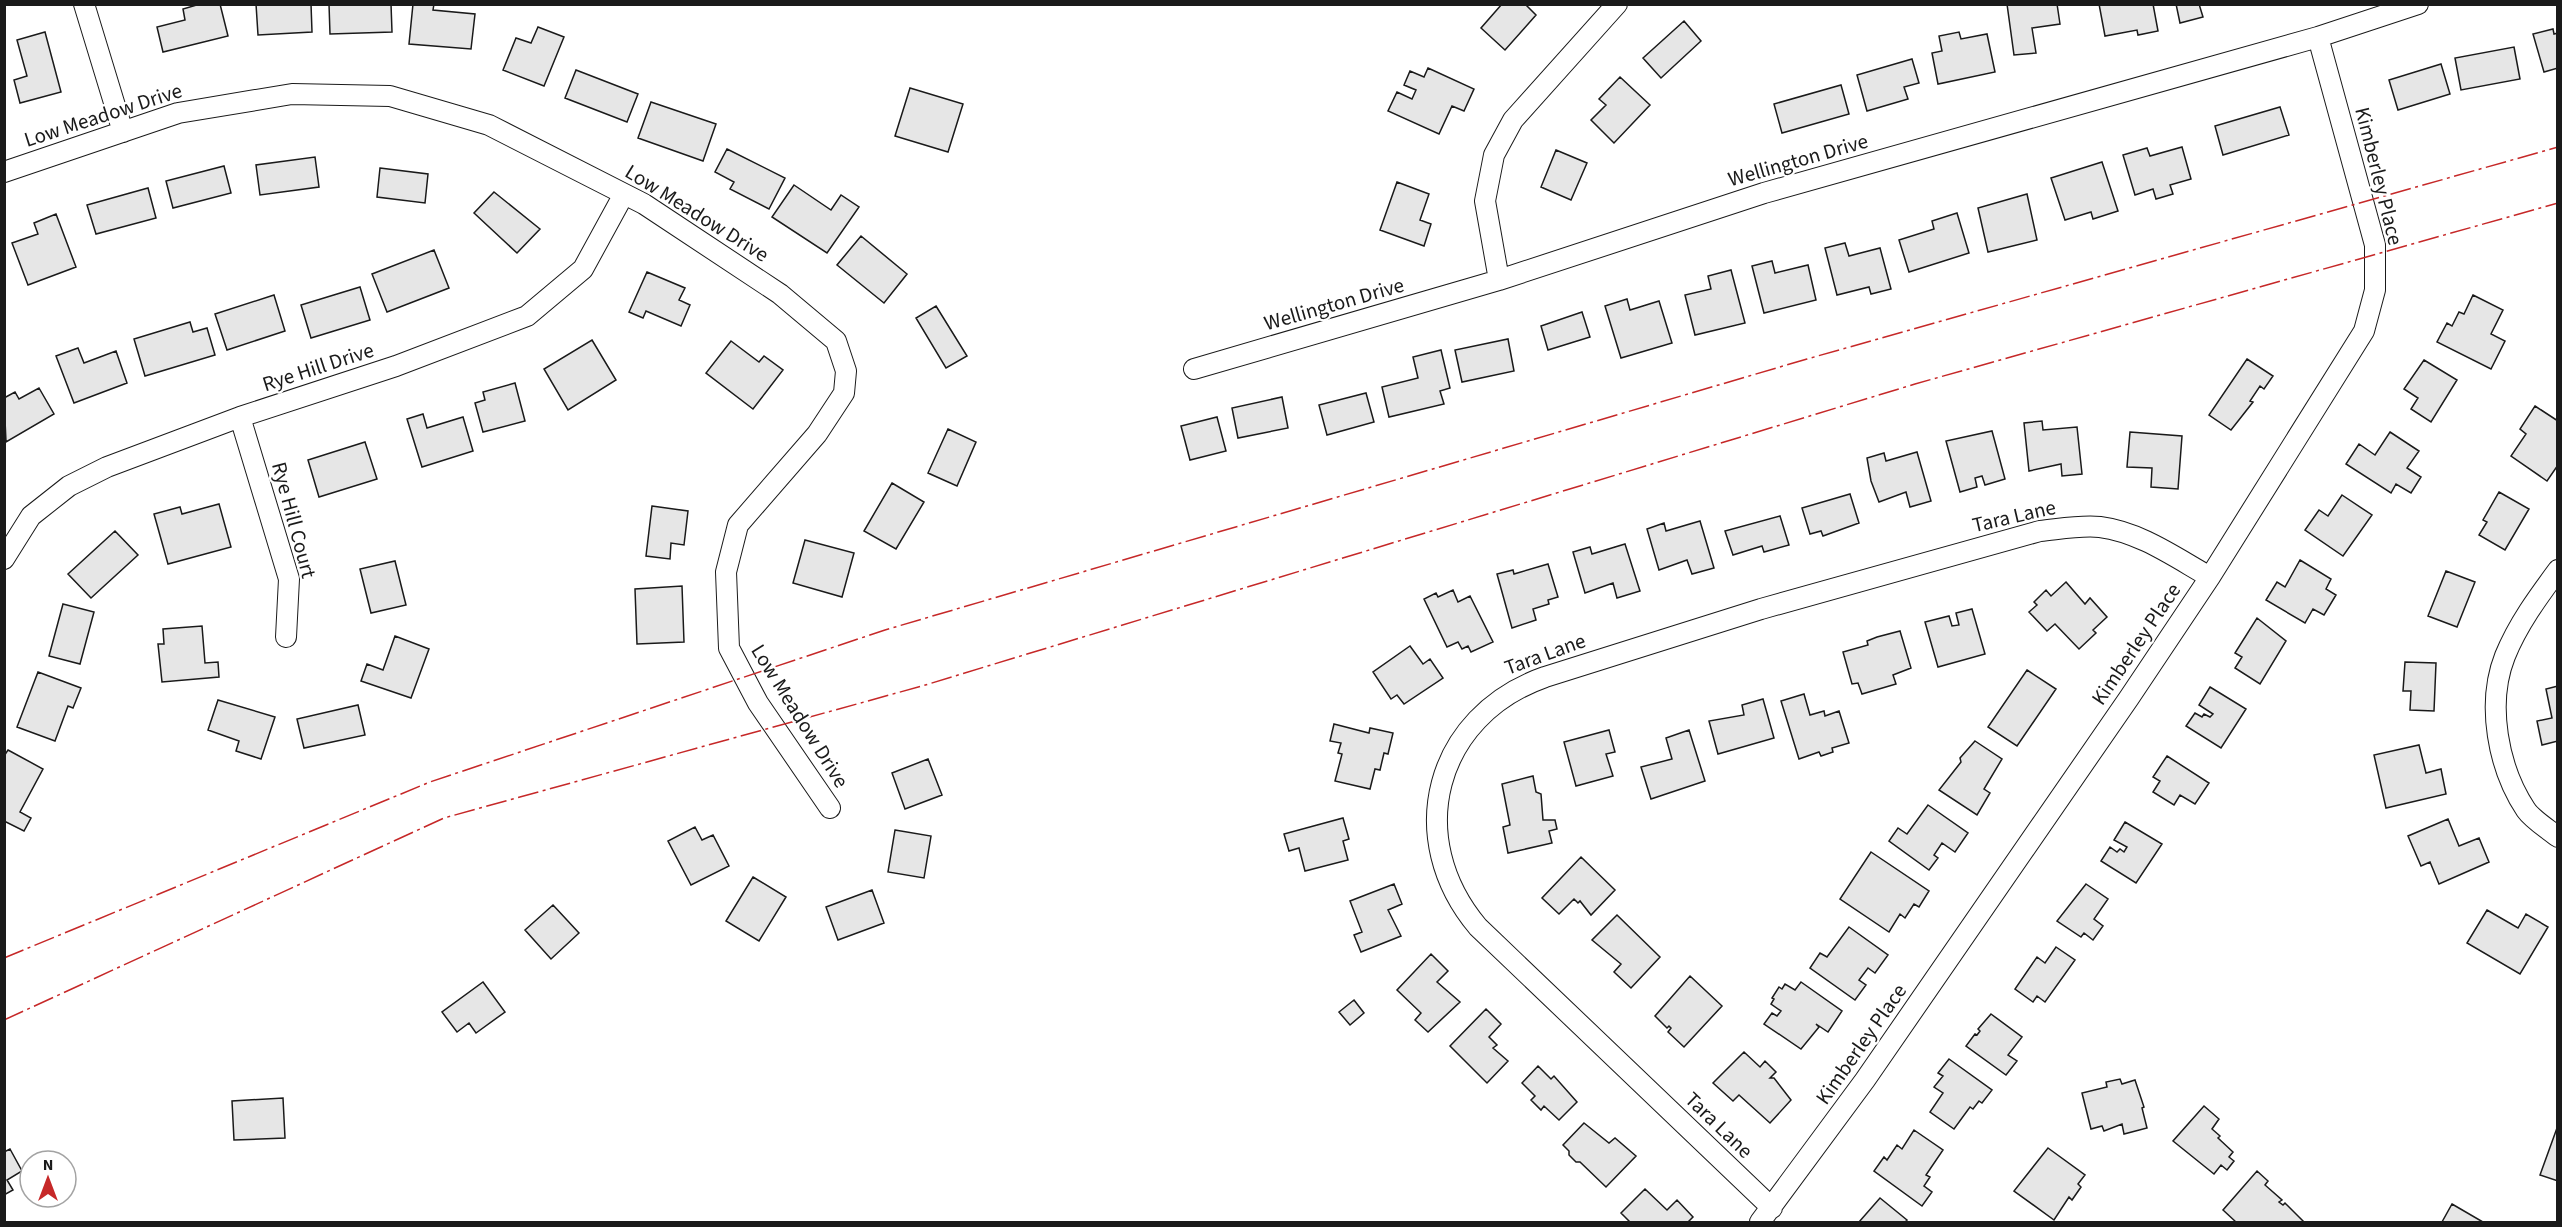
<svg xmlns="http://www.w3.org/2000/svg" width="2562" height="1227" viewBox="0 0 2562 1227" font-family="'Source Sans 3',sans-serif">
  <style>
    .building { fill: #e6e6e6; stroke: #1a1a1a; stroke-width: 1.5 }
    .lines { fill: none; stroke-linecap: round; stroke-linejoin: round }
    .minor-casing { stroke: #1a1a1a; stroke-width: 22 }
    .minor { stroke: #fff; stroke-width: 20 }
    .power { stroke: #c62828; stroke-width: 1.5; stroke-dasharray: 21 4.5 3 4.5; stroke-linecap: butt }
    .labels { text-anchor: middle; stroke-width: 4.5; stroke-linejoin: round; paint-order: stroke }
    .street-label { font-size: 21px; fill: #1a1a1a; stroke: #fff }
  </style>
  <rect width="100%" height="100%" fill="#fff"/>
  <path class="building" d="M200 4H220L228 36 163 52 157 27 185 20 183 9Z
    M256 4H311L312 32 258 35Z
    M329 4H391L392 32 330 34Z
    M413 4H434L433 10 475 14 471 49 409 44Z
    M1502 4H1525L1536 15 1505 50 1481 28Z
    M2007 4H2057L2060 24 2032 28 2036 53 2014 55Z
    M2099 4H2153L2158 31 2138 35 2137 30 2105 36Z
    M2176 4H2199L2203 17 2180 23Z
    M1684 21 1701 41 1661 78 1643 58Z
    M538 27 564 37 544 86 503 70 516 38 531 43Z
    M2553 29 2554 34 2558 33V68L2544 72 2533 34Z
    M45 32 61 92 20 103 14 80 27 76 17 40Z
    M1959 32 1961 39 1987 34 1995 72 1938 84 1932 53 1942 51 1939 36Z
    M2514 47 2520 79 2461 90 2455 58Z
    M1912 59 1919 83 1904 87 1908 99 1867 111 1857 75Z
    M2441 64 2450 94 2398 110 2389 80Z
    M1428 68 1474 89 1464 111 1452 106 1439 134 1388 111 1397 92 1412 99 1416 90 1404 85 1410 71 1424 77Z
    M576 70 638 94 627 122 565 98Z
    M1620 77 1650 105 1614 143 1591 120 1606 105 1599 99Z
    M1841 85 1849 114 1782 133 1774 104Z
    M910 88 963 104 948 152 895 136Z
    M651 102 716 124 703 161 638 138Z
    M2280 107 2289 135 2223 155 2215 126Z
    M2182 147 2191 179 2170 185 2173 194 2156 199 2153 189 2135 195 2123 155 2147 148 2150 156Z
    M727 149 785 178 769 209 730 189 734 182 715 172Z
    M1556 150 1587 163 1571 200 1541 187Z
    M315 157 319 187 260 195 256 165Z
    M2102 162 2118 211 2093 219 2091 212 2065 220 2051 178Z
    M224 166 231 193 173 208 166 181Z
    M380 168 428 174 425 203 377 197Z
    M1397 182 1429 194 1420 220 1431 224 1424 246 1380 230Z
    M794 185 831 210 841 195 859 207 827 253 772 217Z
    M148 188 156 218 96 234 87 205Z
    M494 192 540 229 517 253 474 213Z
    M2027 194 2037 240 1988 252 1978 208Z
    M1957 213 1969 253 1909 272 1899 240 1934 229 1932 221Z
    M56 214 76 267 28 285 12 243 38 234 34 223Z
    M861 236 907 274 884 303 837 265Z
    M1845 243 1849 256 1880 248 1891 289 1871 294 1869 287 1837 295 1825 248Z
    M434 250 449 288 387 312 372 274Z
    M1772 261 1775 273 1808 265 1816 300 1764 313 1752 266Z
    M1731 270 1745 323 1695 335 1685 295 1711 289 1708 276Z
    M647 272 685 288 679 300 690 305 681 326 646 311 643 318 629 312Z
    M360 287 370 320 311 338 301 305Z
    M274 295 285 331 227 350 215 314Z
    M2473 295 2503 310 2491 334 2505 341 2491 369 2437 342 2447 323 2452 326 2459 312 2464 314Z
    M1627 299 1630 310 1659 301 1672 343 1621 358 1605 306Z
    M936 306 967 356 946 368 916 318Z
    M1582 312 1590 337 1548 350 1541 326Z
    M190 322 193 332 207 328 215 355 145 376 134 339Z
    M1508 339 1514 371 1462 382 1455 350Z
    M592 340 616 380 568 410 544 369Z
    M731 341 759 362 764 356 783 370 753 409 706 373Z
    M78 348 84 363 116 351 127 383 74 403 56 356Z
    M1441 350 1450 388 1440 391 1444 404 1389 417 1382 387 1418 378 1413 357Z
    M2247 359 2273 376 2264 389 2260 386 2250 401 2253 402 2231 430 2209 415Z
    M2424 360 2457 380 2431 422 2411 409 2418 398 2404 389Z
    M515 383 525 421 483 432 475 403 485 400 483 392Z
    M39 388 54 414 6 442 4 398 15 392 19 399Z
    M1366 393 1374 422 1327 435 1319 405Z
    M1282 397 1288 428 1238 438 1232 408Z
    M2535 406 2558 421V465L2547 481 2511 456 2526 434 2520 429Z
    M423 414 427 428 463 417 473 451 422 467 407 419Z
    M1217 417 1226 451 1190 460 1181 426Z
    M2042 421 2043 430 2077 427 2082 474 2062 476 2061 464 2029 471 2024 423Z
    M948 429 976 442 957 486 928 473Z
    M1992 431 2005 479 1985 485 1982 476 1975 478 1977 487 1960 492 1946 441Z
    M2130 432 2182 436 2178 489 2151 487 2152 468 2127 467Z
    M2390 432 2419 451 2407 468 2421 477 2411 493 2396 484 2391 493 2346 464 2359 444 2375 455Z
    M365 442 377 479 319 497 308 460Z
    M1917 452 1931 501 1910 507 1906 492 1879 502 1871 481 1867 458 1884 453 1886 461Z
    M892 483 924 502 896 549 864 531Z
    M2499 492 2529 509 2505 550 2479 535 2487 522 2483 520Z
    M1850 494 1859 523 1823 536 1821 531 1810 534 1802 508Z
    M2342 495 2372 515 2343 556 2305 530 2319 510 2328 516Z
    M219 504 231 547 168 564 154 514 180 507 182 514Z
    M652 506 688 511 684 545 671 543 670 559 646 556Z
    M1780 516 1789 545 1764 552 1762 546 1733 555 1725 531Z
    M1700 521 1714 568 1692 574 1687 560 1659 570 1647 529 1664 523 1666 531Z
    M115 531 138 555 91 598 68 574Z
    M805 540 854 553 842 597 793 583Z
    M1625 544 1640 591 1617 598 1613 583 1585 593 1573 552 1590 547 1592 554Z
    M2300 560 2331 579 2326 589 2336 595 2324 615 2313 609 2305 623 2266 600 2277 582 2285 587Z
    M395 561 406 605 371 613 360 569Z
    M1548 564 1558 597 1548 600 1549 604 1533 609 1536 620 1512 628 1497 574 1513 570 1514 574Z
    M2446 571 2475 582 2457 627 2428 616Z
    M2066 582 2085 604 2090 598 2107 617 2093 630 2096 633 2079 649 2055 624 2047 631 2029 612 2037 605 2034 602 2046 590 2051 596Z
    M682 586 684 642 637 644 635 589Z
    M1453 590 1458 602 1470 596 1493 642 1471 652 1468 646 1462 649 1458 642 1447 647 1424 599 1436 593 1438 597Z
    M63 604 94 612 80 664 49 656Z
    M1972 609 1985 654 1938 667 1925 622 1949 616 1952 626 1959 625 1956 613Z
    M2257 618 2286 641 2260 684 2235 668 2242 657 2235 653Z
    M202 626 205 663 218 662 219 677 162 682 158 644H164L163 629Z
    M1900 631 1911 668 1893 675 1896 684 1862 694 1858 683 1852 684 1843 652 1868 645 1867 641 1877 637Z
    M395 636 429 649 411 698 361 681 367 664 383 670Z
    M1410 646 1423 664 1430 659 1443 678 1404 704 1397 695 1391 699 1373 672Z
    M2405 662 2436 663 2434 711 2410 710 2411 691H2403Z
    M2027 670 2056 689 2017 746 1988 727Z
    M38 672 81 688 73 708 68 706 55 741 17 727Z
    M2558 686V741L2542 745 2537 721 2552 718 2546 689Z
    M2210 687 2246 709 2221 748 2186 726 2195 713 2202 717 2204 714 2210 717 2213 714 2199 705Z
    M1804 694 1810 715 1824 711 1825 716 1839 711 1849 743 1832 748 1833 752 1821 756 1819 752 1799 759 1781 701Z
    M1763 699 1774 738 1718 754 1709 721 1744 715 1742 705Z
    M218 700 275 717 261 759 236 751 239 741 208 730Z
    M358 705 365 735 304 748 297 719Z
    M1334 724 1369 733 1370 728 1393 733 1388 754 1384 753 1380 770 1375 769 1370 789 1335 781 1342 754 1338 753 1341 743 1330 741Z
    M1609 730 1615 752 1606 754 1613 776 1576 786 1564 742Z
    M1689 730 1705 781 1651 799 1641 767 1672 759 1666 738Z
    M1975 741 2002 759 1984 789 1990 793 1977 815 1939 790 1961 762 1960 758Z
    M2419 745 2426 773 2441 769 2446 794 2386 808 2374 755Z
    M8 750 43 769 20 812 31 818 24 831 4 821V756Z
    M2167 756 2209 783 2195 804 2180 795 2174 805 2153 792 2160 781 2153 777Z
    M928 759 942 795 905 809 892 773Z
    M1533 776 1536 792 1541 794 1543 820H1555L1557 829 1549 831 1552 843 1508 853 1503 827 1510 825 1502 784Z
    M1928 805 1968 833 1955 852 1942 843 1934 855 1938 858 1929 870 1889 841 1898 828 1907 834Z
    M1343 818 1349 839 1343 841 1348 860 1305 871 1299 848 1289 851 1284 834Z
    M2448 819 2459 846 2479 838 2489 862 2439 884 2430 862 2421 866 2408 836Z
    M2125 822 2162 844 2136 883 2101 861 2110 847 2117 852 2120 849 2124 852 2127 847 2114 840Z
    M695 827 702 840 713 835 729 866 691 885 668 841Z
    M895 830 931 836 924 878 888 872Z
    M1871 852 1929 891 1919 907 1914 904 1905 918 1900 914 1889 932 1840 899Z
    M1581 857 1615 890 1591 915 1580 901 1578 903 1574 899 1559 914 1542 898Z
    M753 877 786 897 759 941 726 921Z
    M1394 884 1402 904 1388 910 1401 936 1361 952 1354 935 1362 932 1350 901Z
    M2086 884 2108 899 2094 919 2103 926 2093 940 2084 933 2081 937 2057 921Z
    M872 890 884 923 838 940 826 907Z
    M553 905 579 933 551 959 525 930Z
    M2487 910 2518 928 2526 914 2548 927 2520 974 2467 943Z
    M1617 915 1660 957 1631 988 1614 972 1621 964 1592 940Z
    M1849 927 1888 955 1875 973 1868 968 1859 980 1866 985 1855 1000 1810 968 1820 953 1827 957Z
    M2056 947 2075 960 2045 1002 2037 996 2033 1002 2015 989 2037 957 2045 963Z
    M1431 954 1448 971 1437 982 1460 1002 1428 1032 1415 1020 1421 1013 1397 990Z
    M1690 976 1722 1006 1684 1047 1668 1032 1671 1028 1669 1026 1667 1028 1655 1016Z
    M483 982 505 1012 476 1033 469 1023 457 1032 442 1012Z
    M1801 982 1842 1011 1828 1032 1816 1024 1819 1027 1801 1049 1764 1024 1772 1013 1777 1016 1781 1011 1771 1004 1774 999 1772 998 1779 987 1782 989 1785 984 1795 990Z
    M1354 1000 1364 1013 1350 1025 1339 1012Z
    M1486 1009 1501 1024 1489 1037 1497 1045 1493 1048 1508 1061 1487 1083 1450 1046Z
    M1991 1014 2022 1037 2008 1055 2017 1061 2006 1075 1966 1046 1975 1034 1977 1035 1980 1031 1978 1029Z
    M1744 1052 1760 1067 1765 1061 1776 1072 1770 1078H1774L1791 1100 1770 1123 1739 1095 1733 1101 1713 1083Z
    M1949 1059 1992 1090 1982 1103 1979 1101 1973 1109 1970 1107 1954 1129 1930 1112 1943 1093 1934 1087 1943 1076 1938 1073Z
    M1538 1066 1551 1079 1554 1076 1577 1102 1559 1120 1544 1106 1541 1110 1531 1100 1535 1096 1522 1083Z
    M2120 1079 2122 1084 2135 1080 2144 1107 2142 1108 2147 1128 2124 1134 2122 1124 2104 1131 2102 1126 2091 1129 2082 1093 2107 1087 2106 1082Z
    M283 1098 285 1138 234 1140 232 1101Z
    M2204 1106 2219 1119 2212 1129 2220 1136 2218 1138 2233 1152 2229 1157 2234 1161 2227 1170 2221 1165 2214 1174 2173 1141Z
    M1584 1123 1609 1143 1615 1138 1636 1156 1606 1187 1580 1162H1576L1569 1155V1151L1563 1145Z
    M2557 1128H2558V1181L2540 1175Z
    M1914 1130 1943 1150 1926 1175 1930 1177 1924 1186 1932 1192 1922 1206 1874 1171 1884 1157 1887 1160 1897 1145 1902 1149Z
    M2048 1148 2085 1175 2078 1184 2081 1187 2072 1200 2069 1197 2054 1220 2014 1191Z
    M10 1149 22 1171 7 1180 13 1190 4 1195V1152Z
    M2257 1171 2268 1181 2265 1185 2282 1200 2279 1202 2283 1205 2285 1203 2304 1222H2236L2223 1210Z
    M1645 1189 1667 1210 1677 1200 1693 1217 1688 1222H1630L1621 1213Z
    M1880 1198 1907 1220 1905 1222H1859Z
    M2452 1204 2483 1222H2442Z"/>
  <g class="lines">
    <defs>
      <path id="minor" d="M84 4 123 132
        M4 172 178 113 292 94 390 96 489 125 644 204 780 294 836 341 846 371 844 393 817 434 738 525 726 572 729 648 758 703 830 808
        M1499 280 1485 201 1494 155 1513 120 1617 4
        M1194 369 1499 280 1764 193 2318 37 2418 4
        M240 417 289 579 286 637
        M4 559 31 516 69 486 107 467 240 417 396 366 527 316 583 269 624 194
        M2558 570C2538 597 2518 624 2505 656 2486 704 2498 768 2526 810 2533 820 2548 829 2558 837
        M1772 1208 1478 927C1403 838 1434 716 1545 677L1761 609 2040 531C2060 529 2080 525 2100 527 2140 532 2176 558 2210 577
        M1760 1222 1865 1080 2129 698 2210 577 2364 331 2375 290V245L2318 37"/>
    </defs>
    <use href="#minor" class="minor-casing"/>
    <use href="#minor" class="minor"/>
    <path class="power" d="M4 958 430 782 885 630 1807 359 2558 147
      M4 1020 444 818 922 686 1915 384 2558 203"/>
  </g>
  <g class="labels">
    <g class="street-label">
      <text transform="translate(103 115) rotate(-18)" y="7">Low Meadow Drive</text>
      <text transform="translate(1798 160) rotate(-16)" y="7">Wellington Drive</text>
      <text transform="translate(2379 176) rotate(76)" y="7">Kimberley Place</text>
      <text transform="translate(697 213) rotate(32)" y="7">Low Meadow Drive</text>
      <text transform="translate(1334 304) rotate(-16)" y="7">Wellington Drive</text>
      <text transform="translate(318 367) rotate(-18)" y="7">Rye Hill Drive</text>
      <text transform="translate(2014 516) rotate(-13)" y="7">Tara Lane</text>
      <text transform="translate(294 520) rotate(75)" y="7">Rye Hill Court</text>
      <text transform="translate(2136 644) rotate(-56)" y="7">Kimberley Place</text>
      <text transform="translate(1545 654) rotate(-20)" y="7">Tara Lane</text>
      <text transform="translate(800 716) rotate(58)" y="7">Low Meadow Drive</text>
      <text transform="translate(1861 1044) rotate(-55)" y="7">Kimberley Place</text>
      <text transform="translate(1719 1125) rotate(44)" y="7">Tara Lane</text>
    </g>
  </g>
  <rect width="2562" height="1227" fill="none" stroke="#1a1a1a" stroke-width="12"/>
  <g transform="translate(48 1179)"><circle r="28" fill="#ffffff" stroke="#a3a3a3" stroke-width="1.5"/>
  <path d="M0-4.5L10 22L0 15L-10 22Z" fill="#c62828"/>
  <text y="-9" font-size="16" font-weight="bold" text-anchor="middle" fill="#1a1a1a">N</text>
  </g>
</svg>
